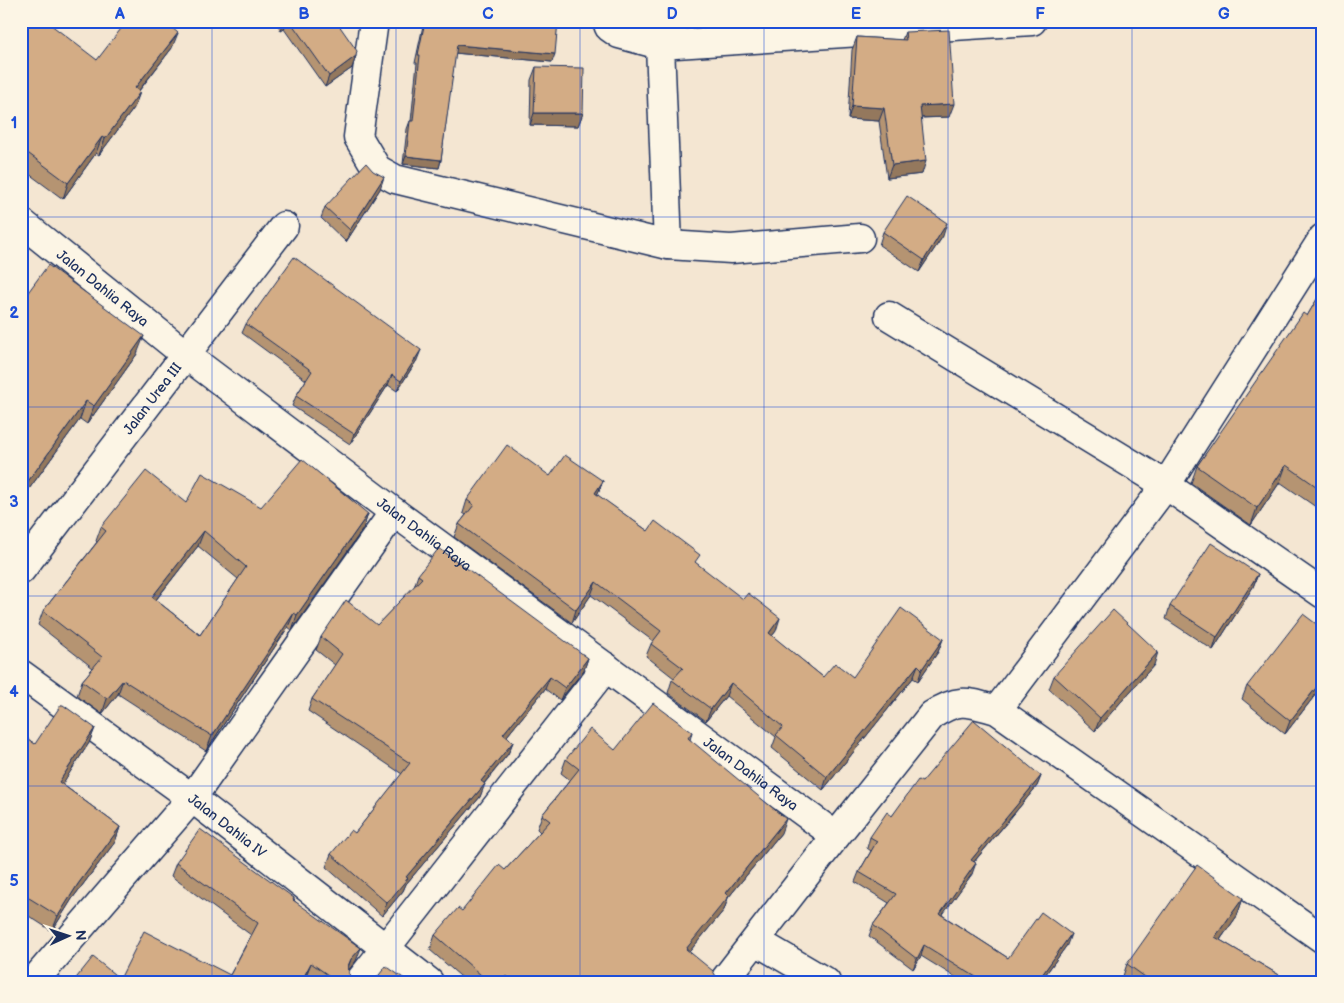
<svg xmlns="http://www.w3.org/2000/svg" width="1344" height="1003" viewBox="0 0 1344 1003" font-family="'Balsamiq Sans',sans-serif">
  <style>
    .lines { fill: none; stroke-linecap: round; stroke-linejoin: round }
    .minor-casing { stroke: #1b2f5e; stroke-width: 31 }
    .minor { stroke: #fcf5e5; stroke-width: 28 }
    .wall { fill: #b59472; stroke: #1b2f5e; fill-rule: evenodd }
    .shaded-wall { fill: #94785d; stroke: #1b2f5e }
    .building { fill: #d3ac85; stroke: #1b2f5e; fill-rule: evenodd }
    .grid { fill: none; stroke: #1d4ed8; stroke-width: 1; stroke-opacity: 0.55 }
    .labels { text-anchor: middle; stroke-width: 4; stroke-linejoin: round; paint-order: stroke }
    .street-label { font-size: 14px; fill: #1b2f5e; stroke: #fcf5e5 }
    .neatline { fill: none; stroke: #1d4ed8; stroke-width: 2 }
    .grid-label { font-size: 16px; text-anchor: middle; font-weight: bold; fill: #1d4ed8 }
  </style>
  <rect width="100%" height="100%" fill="#f4e6d2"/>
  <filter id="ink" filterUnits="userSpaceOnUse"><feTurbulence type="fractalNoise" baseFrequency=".02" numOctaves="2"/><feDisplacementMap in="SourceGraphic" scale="10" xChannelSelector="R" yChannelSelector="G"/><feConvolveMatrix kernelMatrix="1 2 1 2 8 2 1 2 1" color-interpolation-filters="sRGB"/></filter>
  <g filter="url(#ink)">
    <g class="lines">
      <defs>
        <g id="minor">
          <path d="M374 21 358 137 377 169 395 179 668 245 731 249 860 238"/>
          <path d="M607 21 609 27 619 34 660 45V21"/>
          <path id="s1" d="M21 222 186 355 394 512 836 836"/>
          <path d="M668 245 660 45 1032 21"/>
          <path d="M889 316 1166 485 1323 238"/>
          <path id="s2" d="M21 570 284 226"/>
          <path id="s3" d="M21 674 192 798 429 982"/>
          <path d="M997 710 1166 485 1323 594"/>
          <path d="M756 941 826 982"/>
          <path d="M33 982 192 798 394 512"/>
          <path d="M359 982 606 667"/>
          <path d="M723 982 836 836 932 715C960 697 967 702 997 710L1323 939"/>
        </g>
      </defs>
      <use href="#minor" class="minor-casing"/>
      <use href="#minor" class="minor"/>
    </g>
    <path class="wall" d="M276 21H336L356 56 352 68 325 87 284 29 281 31Z
      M424 21H558L552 62 455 53 441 160 439 168 403 164 407 129 410 121H411L417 63H415Z
      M21 28 97 60 172 48 139 91 140 92 134 108 99 155 96 153 63 199 21 168Z
      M905 32 949 117 921 118 922 174 887 178 879 121 848 119 852 50 857 37 902 40Z
      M536 67 583 113 578 126 530 125 531 80Z
      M380 189 346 242 321 218 325 207Z
      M883 232 943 236 919 272 879 245Z
      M1323 289V512L1280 482 1251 525 1191 483 1197 466 1307 316Z
      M21 302 137 354 87 424 80 419 21 500Z
      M246 324 417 360 397 391 388 385 350 444 292 406 296 396 306 380 242 333Z
      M550 476 603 481 597 495 648 531 697 564 776 631 772 636 823 677H853L943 639 938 652 918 681 913 678 823 790 772 748 776 737 726 696 706 721 668 693 672 680 674 678 646 656 651 644 653 641 591 595 572 623 454 537 459 524 466 515 463 513 467 500Z
      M186 503 368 514 363 529 292 630 288 627 206 751 118 694 102 714 77 696 82 681 93 668 38 625 43 611 97 542 96 541 101 527ZM198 546 238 579 200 635 156 600Z
      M1258 574 1253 587 1213 650 1166 619 1170 606Z
      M418 575 588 658 584 670 560 700 545 689 507 736 513 742 508 754 484 784 480 797 406 884 403 891 382 916 326 867 331 854 355 833 402 774 308 711 312 699 335 665 316 650 321 637 377 625 414 587Z
      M1323 629V685L1285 734 1242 699 1247 686Z
      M1154 665 1095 731 1049 689 1054 676Z
      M95 728 89 743 62 784 120 827 115 842 72 899 52 931 21 911V734L35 744Z
      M692 732 690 740 781 833 728 898 724 910 689 952 718 980 724 982H467L430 950 435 935 462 911 505 870 540 832 537 829 542 815 570 780 561 773 566 759 615 750Z
      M1041 776 1037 786 974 862 972 874 942 915 1008 958 1067 945 1040 982H963L921 956 913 969 869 936 873 925 889 903 855 882 859 872 871 851 867 848 870 837 892 816 922 782Z
      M176 863 294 898V900L356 961 349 970V974L355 982H314L306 976 303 982H73L120 979 230 975 251 935 171 876Z
      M1323 888V899L1320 897Z
      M1243 898 1237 916 1220 940 1291 982H1121L1127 964Z"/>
    <path class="shaded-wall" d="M284 21H287L284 29 281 31Z
      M178 33 172 48 129 103 135 88Z
      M457 45 555 54 552 62 454 53Z
      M356 56 352 68 325 87 329 76Z
      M140 92 134 108 99 155 105 139Z
      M954 104 949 117 915 118 920 106Z
      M852 106 884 108 879 121 848 119Z
      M534 113H583L578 126 530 125Z
      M102 137 96 153 63 199 68 183Z
      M406 156 441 160 439 168 403 164Z
      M926 161 922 174 887 178 892 165Z
      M384 177 380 189 346 242 350 230Z
      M947 223 943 236 919 272 924 260Z
      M144 336 137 354 87 424 94 406Z
      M421 350 417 360 397 391 401 381Z
      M392 375 388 385 350 444 354 434Z
      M86 401 80 419 21 500V491Z
      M1286 465 1280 482 1251 525 1257 508Z
      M603 481 598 493 590 506 595 493Z
      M368 514 363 529 292 630 297 615Z
      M204 531 198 546 147 611 152 597Z
      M1258 574 1253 587 1213 650 1217 637Z
      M596 582 591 595 572 623 576 610Z
      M294 613 288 627 206 751 212 736Z
      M780 618 776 631 764 646 769 633Z
      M943 639 938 652 918 681 922 669Z
      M1158 652 1154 665 1095 731 1100 718Z
      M588 658 584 670 560 700 565 688Z
      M918 665 913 678 823 790 827 777Z
      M550 677 545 689 499 746 503 734Z
      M1323 679V685L1285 734 1290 721Z
      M123 680 118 694 102 714 107 699Z
      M731 683 726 696 706 721 711 709Z
      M95 728 89 743 54 797 59 782Z
      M513 742 508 754 476 793 481 781Z
      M1041 776 1037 786 967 870 971 860Z
      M485 784 480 797 406 884 403 891 382 916 387 903 406 877Z
      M786 819 781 833 728 898 724 910 680 963 686 949 726 893Z
      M120 827 115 842 72 899 52 931 58 916 78 884Z
      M976 863 972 874 936 924 940 914Z
      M1243 898 1237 916 1209 955 1215 937Z
      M1071 934 1067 945 1040 982H1037Z
      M924 945 921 956 913 969 917 959Z
      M361 948 356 961 347 972 344 979 351 959Z
      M311 963 306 976 303 982H301Z"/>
    <path class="building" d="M26 21H46L97 60 127 21H164L178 33 135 88 140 92 105 139 102 137 68 183 21 148V28Z
      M290 21H336L357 51 356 56 329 76Z
      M425 21H558L555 54 457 45 441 160 406 156 410 121H413L420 55H418Z
      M949 30 954 104 920 106 926 161 892 165 884 108 852 106 857 37 906 40 905 32Z
      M536 67 584 68 583 113H534Z
      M366 163 373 171 384 177 350 230 325 207Z
      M907 196 947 223 924 260 883 232Z
      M294 257 421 350 401 381 392 375 354 434 296 396 312 371 246 324Z
      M48 265 144 336 94 406 86 401 21 491V302Z
      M1323 289V491L1286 465 1257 508 1197 466 1303 313 1307 316Z
      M507 445 550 476 565 455 603 481 595 493 648 531 655 521 700 555 695 562 743 599 748 593 780 618 769 633 823 677 835 663 853 677 901 608 943 639 922 669 918 665 827 777 776 735 783 727 731 683 711 709 672 680 683 668 651 644 661 631 596 582 576 610 459 524 474 505 467 500Z
      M302 459 368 514 297 615 294 613 212 736 123 680 107 699 82 681 102 657 43 611 106 531 101 527 146 471 186 503 202 473 261 507ZM204 531 246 567 200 635 152 597Z
      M1211 543 1258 574 1217 637 1170 606Z
      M439 548 588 658 565 688 550 677 503 734 513 742 481 781 485 784 406 877 408 878 387 903 331 854 351 830 355 833 410 763 312 699 342 654 321 637 346 600 377 625 422 578 418 575Z
      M1113 610 1158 652 1100 718 1054 676Z
      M1303 614 1323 629V679L1290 721 1247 686Z
      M653 703 692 732 688 738 786 819 726 893 729 896 686 949 713 971 718 980 724 982H512L506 976 501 982H489L435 935 458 908 462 911 499 865 505 870 550 821 542 815 579 769 566 759 590 729 615 750Z
      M61 705H63L95 728 59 782 120 827 78 884 58 916 21 893V734L35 744Z
      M974 720 1041 776 971 860 976 863 940 914 1008 958 1041 912 1071 934 1037 982H984L924 945 917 959 873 925 896 894 859 872 877 841 870 837 887 812 892 816 918 780 922 782Z
      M200 829 294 898 293 900 361 948 351 959 348 966 349 974 355 982H338L311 963 301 982H73L93 957 120 979 144 931 230 975 258 923 176 863Z
      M1197 865 1243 898 1215 937 1291 982H1152L1127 964Z
      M386 966 409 982H372L376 979Z
      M760 976 770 982H757Z"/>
  </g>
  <path class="grid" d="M212 21V982M396 21V982M580 21V982M764 21V982M948 21V982M1132 21V982M21 217H1323M21 407H1323M21 596H1323M21 786H1323"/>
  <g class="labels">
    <g class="street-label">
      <text dy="5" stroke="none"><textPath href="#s1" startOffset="105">Jalan Dahlia Raya</textPath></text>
      <text dy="5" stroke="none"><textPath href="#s2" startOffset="216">Jalan Urea III</textPath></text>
      <text dy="5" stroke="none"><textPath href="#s1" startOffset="510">Jalan Dahlia Raya</textPath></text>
      <text dy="5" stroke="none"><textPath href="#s1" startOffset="915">Jalan Dahlia Raya</textPath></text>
      <text dy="5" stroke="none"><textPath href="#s3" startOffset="256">Jalan Dahlia IV</textPath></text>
    </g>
  </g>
  <rect width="1344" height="1003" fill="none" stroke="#fcf5e5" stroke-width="55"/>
  <g transform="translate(68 936) rotate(87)" stroke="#fcf5e5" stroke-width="4" paint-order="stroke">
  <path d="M0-4L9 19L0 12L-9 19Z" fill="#1b2f5e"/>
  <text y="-8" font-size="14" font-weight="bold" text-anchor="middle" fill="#1b2f5e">N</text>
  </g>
  <rect x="28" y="28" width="1288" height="948" class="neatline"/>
  <g class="grid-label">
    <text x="120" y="19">A</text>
    <text x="304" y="19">B</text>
    <text x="488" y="19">C</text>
    <text x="672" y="19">D</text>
    <text x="856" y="19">E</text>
    <text x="1040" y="19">F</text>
    <text x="1224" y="19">G</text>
    <text x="14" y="128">1</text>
    <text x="14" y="318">2</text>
    <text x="14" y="507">3</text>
    <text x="14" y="697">4</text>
    <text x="14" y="886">5</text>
  </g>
</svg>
